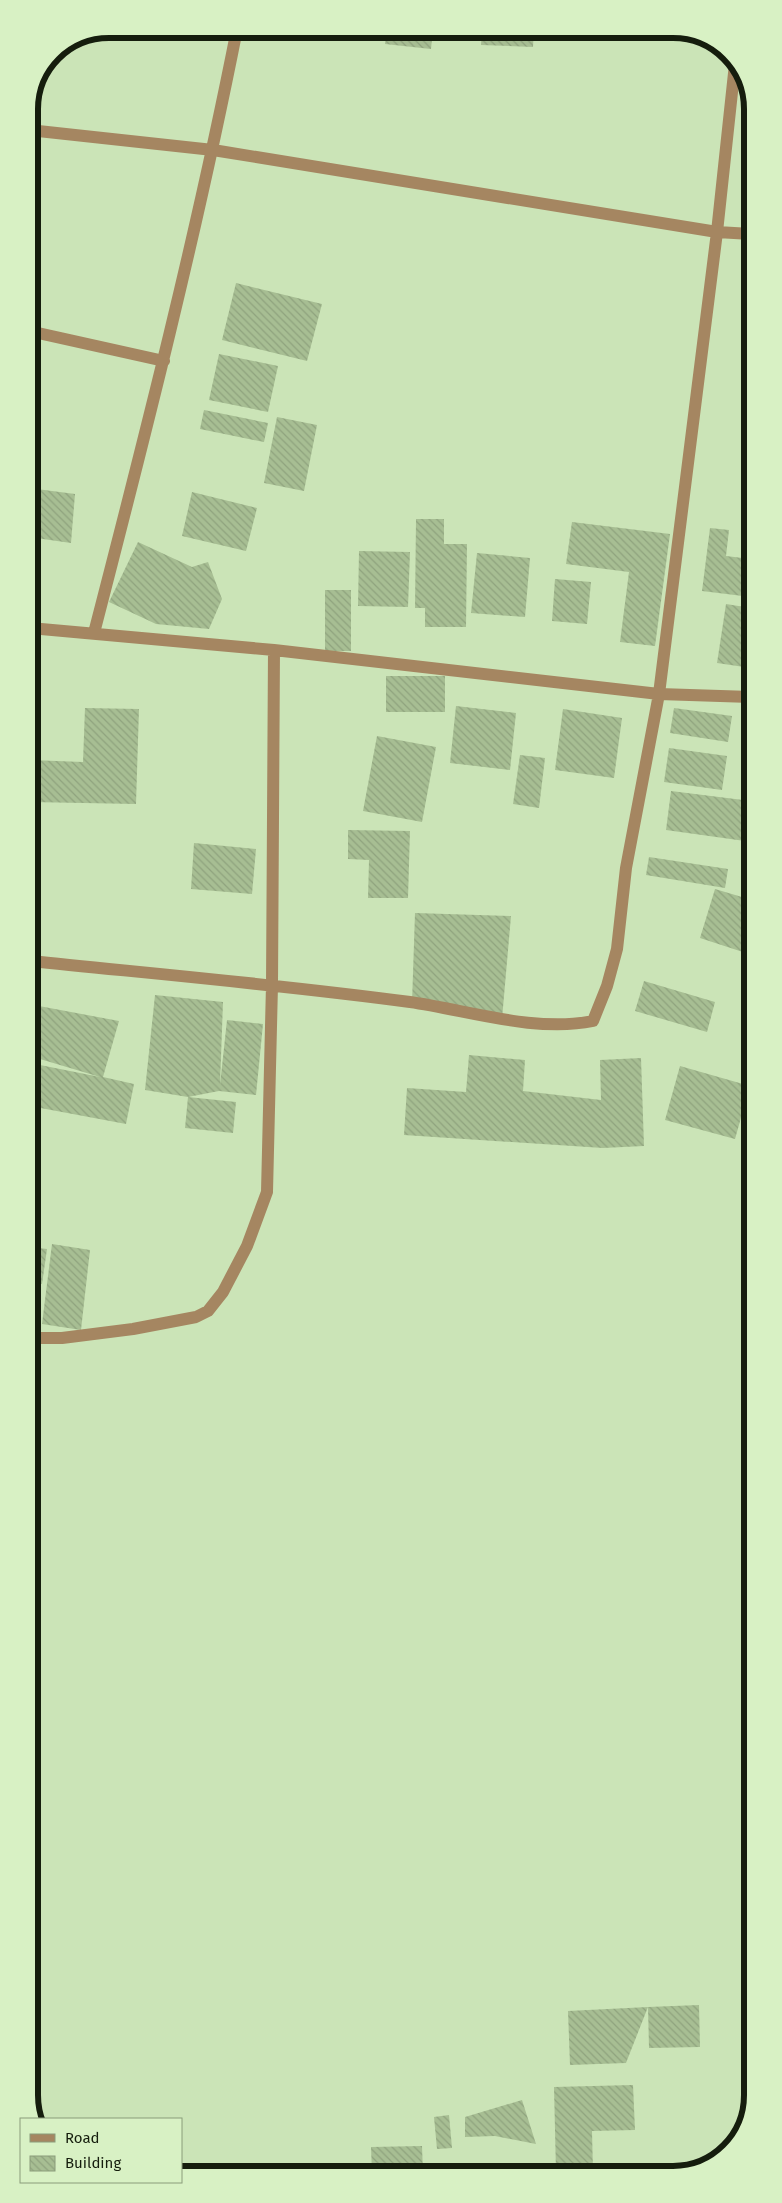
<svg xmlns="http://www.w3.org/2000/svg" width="782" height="2203" viewBox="0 0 782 2203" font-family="'Fira Sans',sans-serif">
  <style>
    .building { fill: url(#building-back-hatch) }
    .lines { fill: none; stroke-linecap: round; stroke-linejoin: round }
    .minor { stroke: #a58661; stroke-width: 12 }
    .rim { fill: none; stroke: #151d0d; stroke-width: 6 }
  </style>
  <defs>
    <pattern id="building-back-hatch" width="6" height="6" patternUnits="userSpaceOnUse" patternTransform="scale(1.25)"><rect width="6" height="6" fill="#a7be93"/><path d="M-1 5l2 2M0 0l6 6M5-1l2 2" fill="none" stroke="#8fa37e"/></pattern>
  </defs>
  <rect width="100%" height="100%" fill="#cbe4b7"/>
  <path class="building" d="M387 29H433L431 49 385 44Z
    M482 29H534L533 47 481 45Z
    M549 29H595L594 41 548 38Z
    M236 283 322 304 307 361 222 340Z
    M219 354 278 366 268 412 209 400Z
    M204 410 268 423 264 442 200 429Z
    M277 417 317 425 304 491 264 483Z
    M29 488 75 494 71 543 29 537Z
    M192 492 257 508 246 551 182 536Z
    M416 519H444V544H467L466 627H425V608H415Z
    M572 522 670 534 655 646 620 642 629 572 566 564Z
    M710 528 729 530 726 556 751 559V597L702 591Z
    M138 542 192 567 208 562 222 599 209 629 156 624 109 602Z
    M359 551 410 552 408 607 358 606Z
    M477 553 530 558 525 617 471 613Z
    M555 579 591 582 587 624 552 621Z
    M325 590H351V651H325Z
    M726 604 751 608V668L717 663Z
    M386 676H445V712H386Z
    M456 706 516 713 510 770 450 763Z
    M85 708 139 709 136 804 30 802V760L83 762Z
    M674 708 732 716 728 742 670 733Z
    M563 709 622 718 614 778 555 770Z
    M377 736 436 747 422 822 363 811Z
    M669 748 727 756 722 790 664 782Z
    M520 755 545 758 539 808 513 804Z
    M671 791 751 801 752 842 666 830Z
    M348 830 410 831 408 898H368L369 860 348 859Z
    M194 843 256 849 252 894 191 889Z
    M649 857 728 869 725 888 646 875Z
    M715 889 752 900V955L700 938Z
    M415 913 511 916 502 1019 412 1003Z
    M644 981 715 1002 707 1032 635 1011Z
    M30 982 37 983 31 1021H30Z
    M155 995 223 1002 220 1085 227 1020 263 1024 256 1095 219 1091 188 1097 145 1090Z
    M39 1006 119 1021 103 1077 134 1084 126 1124 30 1106V1063L100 1077 30 1056V1034Z
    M469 1055 525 1060 523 1091 601 1100 600 1060 641 1058 644 1146 603 1148 404 1135 407 1088 466 1092Z
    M680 1066 750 1086 735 1139 665 1120Z
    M188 1097 236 1102 233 1133 185 1128Z
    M52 1244 90 1250 81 1330 42 1324Z
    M30 1247 47 1249 42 1284 30 1283Z
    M699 2005 700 2047 649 2048 648 2007Z
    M648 2007 626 2063 570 2065 568 2011Z
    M633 2085 635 2130 592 2131 593 2172H556L554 2087Z
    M522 2100 536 2144 495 2136 465 2137V2117Z
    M449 2115 452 2148 437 2149 434 2117Z
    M422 2146 423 2173H372L371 2147Z"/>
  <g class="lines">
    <path class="minor" d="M29 130 213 150 717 232 751 234
      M29 331 164 361
      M30 628 274 650 659 694 751 697
      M94 633C146 432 197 232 237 29
      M30 961C157 974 284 985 410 1002 467 1010 536 1033 593 1021L607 986 617 949 626 868 659 694 717 232 735 64
      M31 1338H62L133 1329 196 1317 208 1311 223 1292 247 1246 267 1192 272 985 274 650"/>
  </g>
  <path d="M0 0H782V2203H0ZM109 38H673A71 71 0 0 1 744 109V2095A71 71 0 0 1 673 2166H109A71 71 0 0 1 38 2095V109A71 71 0 0 1 109 38Z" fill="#d8f1c4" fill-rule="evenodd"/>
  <path class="rim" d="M109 38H673A71 71 0 0 1 744 109V2095A71 71 0 0 1 673 2166H109A71 71 0 0 1 38 2095V109A71 71 0 0 1 109 38Z"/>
  <rect x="20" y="2118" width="162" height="65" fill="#d8f1c4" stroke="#8a9c7b"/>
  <rect x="30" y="2134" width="25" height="8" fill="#a58661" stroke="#8a9c7b"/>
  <text x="65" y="2143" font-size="15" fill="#151d0d">Road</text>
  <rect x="30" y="2156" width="25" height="15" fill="url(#building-back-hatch)" stroke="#8a9c7b"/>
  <text x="65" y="2168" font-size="15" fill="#151d0d">Building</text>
</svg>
